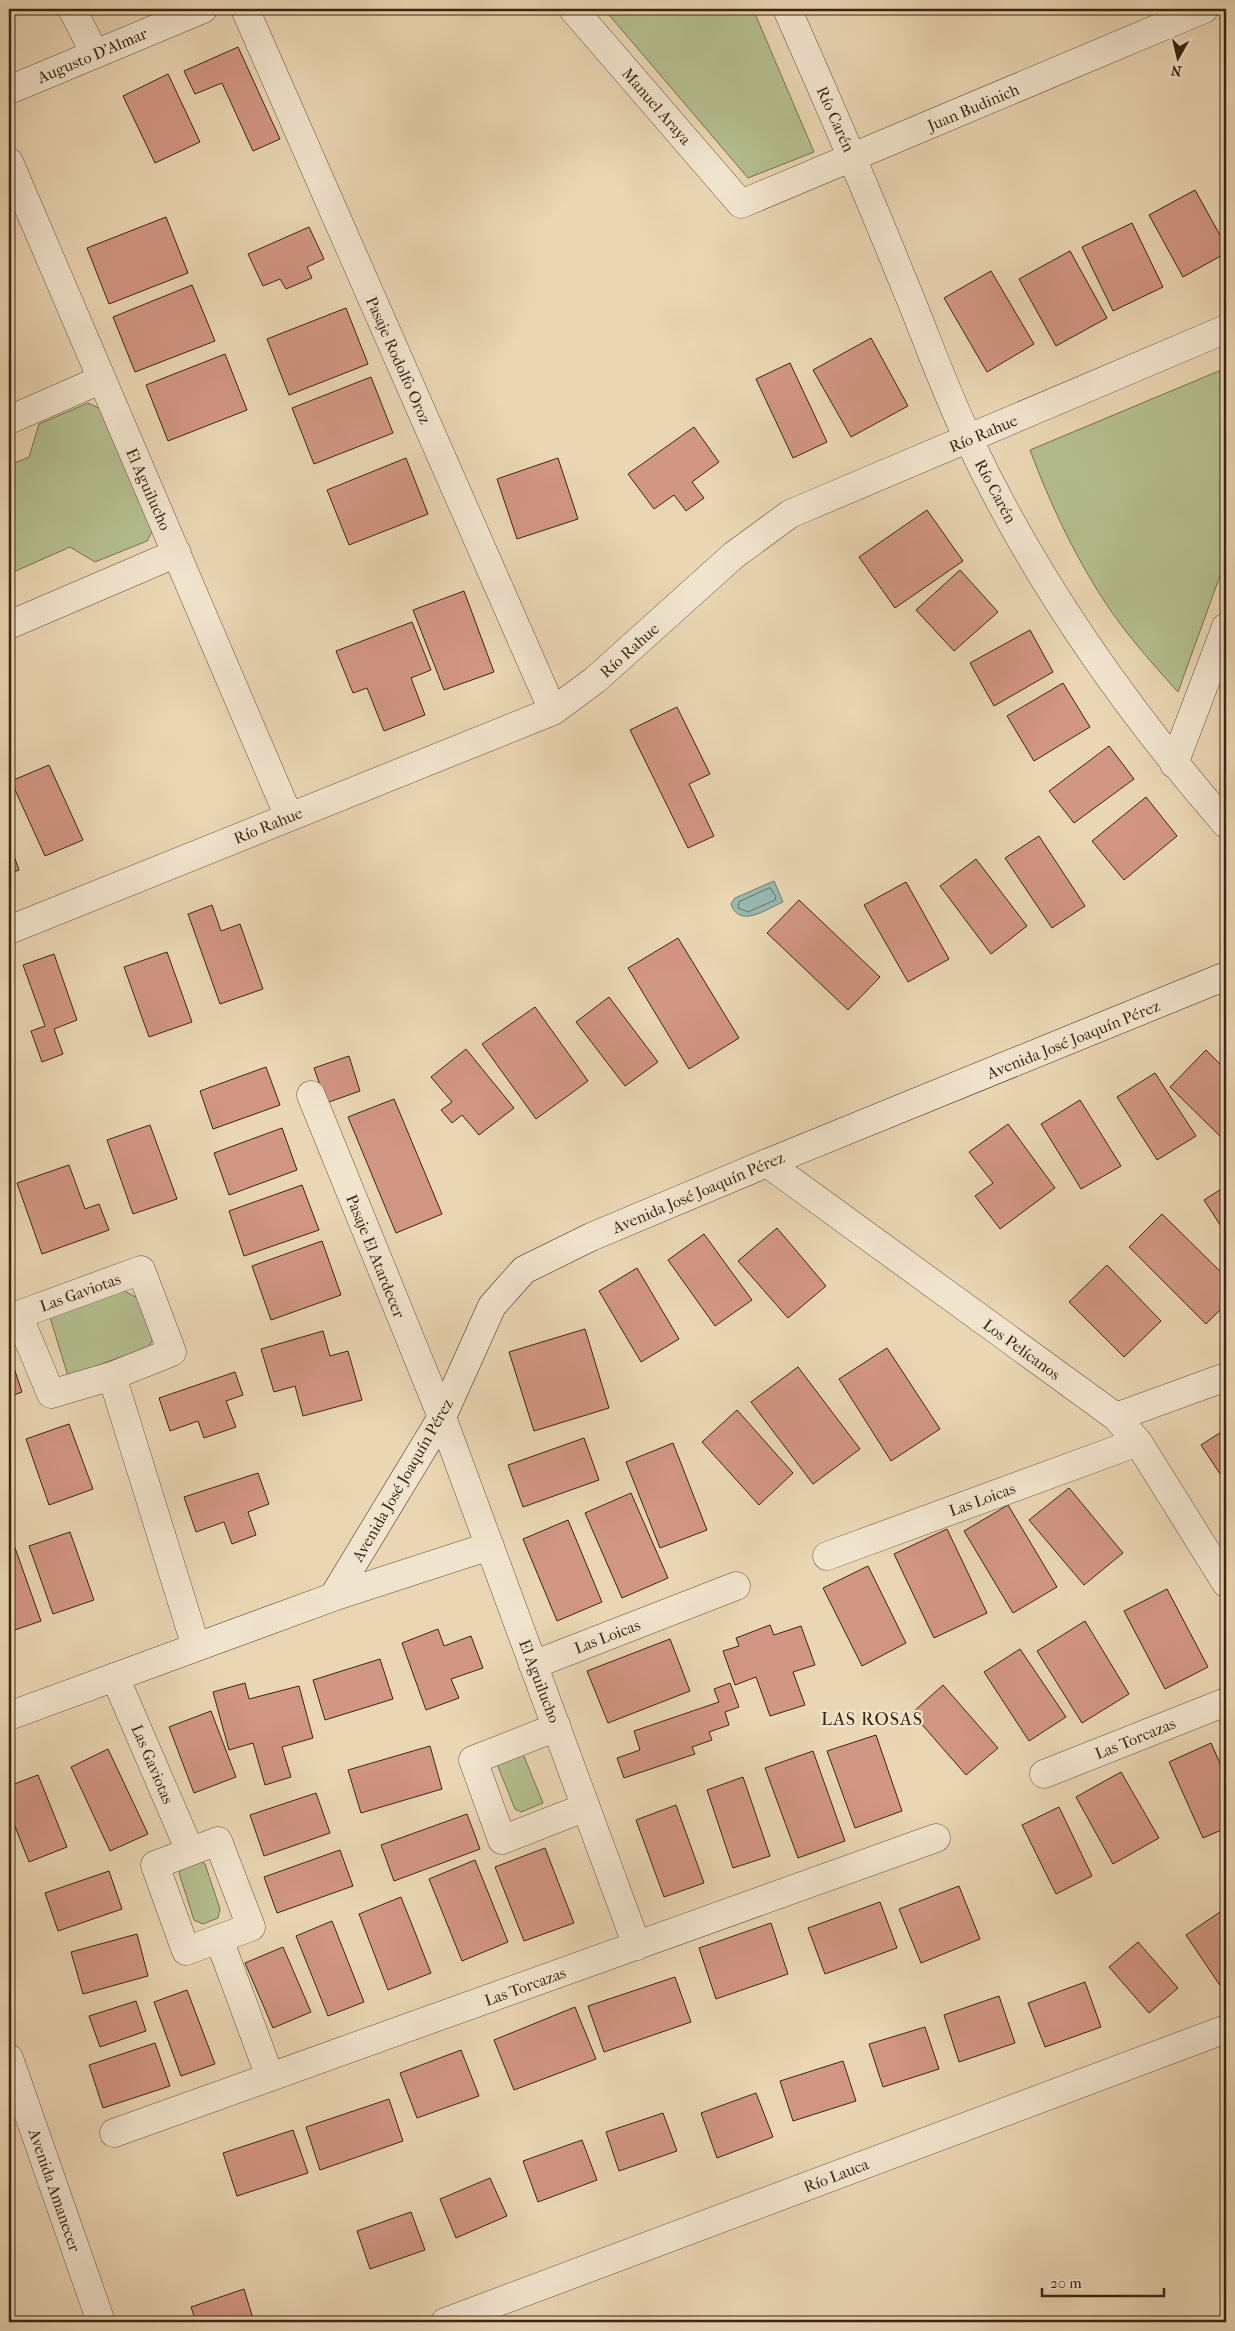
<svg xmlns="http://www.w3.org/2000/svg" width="1235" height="2331" viewBox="0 0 1235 2331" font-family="'IM FELL French Canon',serif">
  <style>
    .green { fill: #b4be8f; stroke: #787250 }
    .water { fill: #98b8b2; stroke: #737d72 }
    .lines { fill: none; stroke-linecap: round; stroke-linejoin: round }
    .shore { stroke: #6a6e62; stroke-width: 1 }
    .building { fill: #d29684; stroke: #3c2511 }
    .minor-casing { stroke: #68513a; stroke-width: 29 }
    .secondary-casing { stroke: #3c2511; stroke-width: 29 }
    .minor { stroke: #f1e4ce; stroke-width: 28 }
    .secondary { stroke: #f1e4ce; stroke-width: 28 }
    .labels { text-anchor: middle; stroke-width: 4.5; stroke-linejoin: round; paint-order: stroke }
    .street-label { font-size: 16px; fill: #3c2511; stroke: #f1e4ce }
    .neighbourhood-label { font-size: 18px; letter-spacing: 1px; fill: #3c2511; stroke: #f1e4ce }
  </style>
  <rect width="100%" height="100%" fill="#ead6b3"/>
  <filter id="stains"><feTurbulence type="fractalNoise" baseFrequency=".004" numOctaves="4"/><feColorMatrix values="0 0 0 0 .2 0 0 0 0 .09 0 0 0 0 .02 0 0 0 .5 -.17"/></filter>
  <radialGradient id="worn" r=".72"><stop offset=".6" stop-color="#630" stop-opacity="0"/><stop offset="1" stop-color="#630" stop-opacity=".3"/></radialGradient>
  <path class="green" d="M604 9H753L814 152 748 178Z
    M1226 368V559L1178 692C1148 659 1119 626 1096 588 1069 544 1048 498 1030 450Z
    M88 403 107 412 155 526 147 541 95 562 70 547 9 574V465L29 457 39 424Z
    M121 1289 139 1299 155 1333 149 1347 68 1376 49 1314Z
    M521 1749 543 1803 521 1812 515 1809 497 1764Z
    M197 1859 205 1864 220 1909 218 1918 203 1924 194 1920 179 1873 183 1865Z"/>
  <path class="water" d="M774 881 783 902C767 909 739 929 731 904L735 898Z"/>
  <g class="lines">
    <path class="shore" d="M770 888 776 897 775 900 748 912 738 908 739 902Z"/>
  </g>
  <path class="building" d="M238 47 280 139 253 151 222 83 195 94 184 71Z
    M168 74 200 142 155 163 123 96Z
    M1195 190 1226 246V253L1183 277 1149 215Z
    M166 217 188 273 109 304 87 248Z
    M1132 223 1163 287 1113 311 1082 247Z
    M309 227 324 259 307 267 312 278 286 289 280 279 263 286 248 254Z
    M1070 251 1107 318 1056 346 1019 279Z
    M991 271 1034 344 987 372 944 298Z
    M192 285 215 341 135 372 113 317Z
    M346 308 368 364 289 395 267 339Z
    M871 338 908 406 851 437 813 370Z
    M225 354 247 410 168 441 146 385Z
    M790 363 827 442 793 458 756 379Z
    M371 377 393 433 314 464 292 408Z
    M694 427 719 462 692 482 704 498 686 511 674 495 654 509 628 474Z
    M406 458 428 514 349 545 327 490Z
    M558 458 578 519 517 539 497 479Z
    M927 510 963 561 895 608 859 557Z
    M960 570 998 612 954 651 916 610Z
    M464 591 494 672 444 690 413 610Z
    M412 622 431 670 411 678 425 715 384 731 367 688 353 693 336 651Z
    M1030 630 1053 672 994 706 970 663Z
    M1063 683 1090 727 1034 761 1007 716Z
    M677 707 710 774 689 784 714 836 688 848 630 730Z
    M1109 746 1134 779 1074 823 1049 791Z
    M49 765 83 840 45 856 11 781Z
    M1146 797 1177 836 1124 880 1092 841Z
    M1039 836 1085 906 1052 928 1005 858Z
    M9 842 19 870 9 874Z
    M976 859 1027 926 991 954 940 886Z
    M906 882 949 959 908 982 864 905Z
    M799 900 880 977 848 1010 767 933Z
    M212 905 221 931 240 924 263 989 220 1004 188 914Z
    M678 938 739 1038 689 1069 628 968Z
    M167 952 192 1022 149 1037 124 967Z
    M54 954 77 1020 54 1029 63 1054 42 1062 31 1031 45 1026 23 965Z
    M609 997 658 1062 625 1086 576 1022Z
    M535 1007 588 1081 536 1119 482 1044Z
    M466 1049 514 1108 479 1135 462 1115 452 1123 441 1110 452 1102 431 1077Z
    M1206 1050 1226 1070V1142L1170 1087Z
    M349 1056 360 1091 326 1103 314 1068Z
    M266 1067 280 1105 213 1129 200 1091Z
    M1155 1073 1196 1136 1157 1160 1117 1097Z
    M394 1099 442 1214 396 1233 348 1117Z
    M1080 1100 1121 1166 1081 1189 1041 1124Z
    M1008 1124 1055 1188 1000 1229 975 1196 993 1183 969 1152Z
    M150 1125 177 1199 133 1214 107 1140Z
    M282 1128 297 1170 229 1195 214 1153Z
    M69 1165 85 1209 99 1204 109 1230 42 1254 17 1183Z
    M302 1185 319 1230 244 1256 229 1211Z
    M1226 1186V1234L1204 1200Z
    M1162 1214 1226 1277V1304L1206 1324 1129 1247Z
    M777 1228 826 1286 788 1318 738 1261Z
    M704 1234 752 1300 715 1326 668 1260Z
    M322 1241 341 1295 271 1320 252 1266Z
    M1107 1265 1161 1321 1124 1357 1069 1302Z
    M637 1268 679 1339 641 1362 599 1291Z
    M585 1329 609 1408 534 1431 509 1352Z
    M323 1331 330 1356 348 1351 362 1400 303 1416 295 1386 274 1392 261 1349Z
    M887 1348 940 1429 891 1461 839 1379Z
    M9 1353 22 1392 9 1397Z
    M798 1367 860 1449 813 1484 751 1402Z
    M235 1372 243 1395 226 1401 236 1427 204 1438 198 1421 170 1431 159 1398Z
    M737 1410 793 1473 759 1505 702 1442Z
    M69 1424 93 1489 49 1505 26 1439Z
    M1226 1429V1483L1201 1445Z
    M584 1438 599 1480 523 1507 508 1465Z
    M673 1443 707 1530 660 1548 626 1462Z
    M258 1473 269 1504 248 1512 256 1535 232 1544 224 1522 196 1532 184 1497Z
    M1069 1488 1123 1553 1084 1585 1029 1520Z
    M631 1493 668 1578 622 1598 585 1513Z
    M1008 1505 1057 1587 1013 1613 964 1531Z
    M568 1520 602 1602 557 1621 523 1539Z
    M947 1529 987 1613 934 1638 894 1554Z
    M70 1532 94 1600 53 1614 29 1546Z
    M14 1545 41 1621 9 1632V1547Z
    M868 1566 906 1643 862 1666 823 1588Z
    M1167 1589 1208 1667 1165 1689 1124 1611Z
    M1085 1621 1129 1694 1082 1723 1037 1651Z
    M770 1625 774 1635 801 1626 815 1665 793 1672 805 1705 770 1716 756 1677 735 1685 723 1651 739 1646 736 1638Z
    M438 1629 444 1646 471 1636 483 1668 451 1679 459 1698 426 1710 402 1643Z
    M670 1639 690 1691 608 1723 587 1671Z
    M1020 1649 1066 1717 1029 1741 984 1672Z
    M380 1659 393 1699 325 1720 313 1680Z
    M245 1683 249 1699 299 1686 313 1738 282 1747 291 1777 265 1785 253 1743 229 1750 213 1692Z
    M730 1683 739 1707 725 1712 729 1725 709 1732 712 1740 692 1747 695 1754 624 1778 617 1758 640 1750 634 1731 719 1702 714 1689Z
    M943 1685 998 1748 966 1775 912 1713Z
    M211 1711 236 1777 194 1793 169 1727Z
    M876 1735 902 1811 855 1828 827 1751Z
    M1211 1743 1226 1777V1828L1203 1838 1169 1762Z
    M430 1746 442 1789 361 1813 348 1770Z
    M108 1749 148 1834 110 1851 71 1767Z
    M813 1751 845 1841 798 1858 765 1768Z
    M1121 1772 1159 1838 1113 1864 1076 1797Z
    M38 1775 67 1847 29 1862 9 1811V1786Z
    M743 1777 770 1856 733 1868 707 1790Z
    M316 1793 330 1833 264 1856 250 1815Z
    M676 1805 704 1883 664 1897 636 1820Z
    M1059 1807 1092 1876 1056 1894 1022 1825Z
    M467 1814 480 1849 394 1881 381 1845Z
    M545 1848 574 1923 524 1941 495 1867Z
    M340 1850 353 1886 277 1913 264 1877Z
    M475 1860 508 1942 462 1961 429 1879Z
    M109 1871 122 1909 58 1931 45 1893Z
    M959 1886 980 1939 921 1963 899 1909Z
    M401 1897 431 1973 388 1990 359 1914Z
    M880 1902 897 1948 825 1974 808 1928Z
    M1226 1908V1984L1221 1987 1186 1935Z
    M332 1921 364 2002 328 2016 296 1936Z
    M771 1923 788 1974 716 1999 699 1948Z
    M137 1934 148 1976 83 1994 71 1952Z
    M1138 1942 1178 1988 1149 2013 1109 1967Z
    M283 1947 311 2012 273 2028 245 1963Z
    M675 1977 691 2022 604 2052 588 2006Z
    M1085 1982 1101 2027 1045 2047 1028 2003Z
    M187 1990 215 2064 181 2076 154 2002Z
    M999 1996 1015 2043 959 2062 944 2015Z
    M136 2001 146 2031 100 2047 89 2016Z
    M575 2007 596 2059 514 2090 494 2040Z
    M925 2027 939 2069 883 2087 869 2044Z
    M155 2043 170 2086 103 2108 89 2065Z
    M461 2050 479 2096 417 2118 400 2073Z
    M843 2061 856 2101 793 2121 780 2081Z
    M756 2093 773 2137 717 2158 701 2113Z
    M389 2099 403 2141 320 2170 306 2127Z
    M663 2113 677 2151 619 2171 606 2132Z
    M293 2130 308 2173 237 2196 223 2153Z
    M582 2140 597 2180 538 2202 523 2161Z
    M490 2178 507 2216 456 2238 440 2199Z
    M411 2212 425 2250 370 2269 357 2231Z
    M244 2289 254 2322H196L191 2307Z"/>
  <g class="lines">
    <defs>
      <path id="minor" d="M72 9 95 54
        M245 9 553 711
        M573 9 741 204 1204 9
        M787 9C826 97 865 186 901 276 924 330 943 387 969 440 1035 580 1125 708 1226 824
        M9 90 203 9
        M9 162 289 817
        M9 420 100 380
        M9 625 177 553
        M1174 764 1226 627
        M9 930 553 711 595 680 734 555 790 514 1226 329
        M311 1095 442 1417 637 1946
        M767 1163 1116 1417 1138 1442 1226 1583
        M112 1376 51 1394 18 1315 141 1270 172 1352 112 1376 196 1647
        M1116 1417 1226 1377
        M827 1556 1138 1442
        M333 1597 490 1546
        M533 1665 736 1586
        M115 1677 190 1851
        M557 1727 473 1760 502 1840 586 1807
        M1044 1774 1226 1702
        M218 1841 251 1927 186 1951 155 1865Z
        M219 1939 270 2077
        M9 2058 101 2322
        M114 2133 936 1838
        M445 2322 1226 2029"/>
      <path id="secondary" d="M9 1716 333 1597 442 1417 492 1306 524 1270 591 1237 767 1163 1226 976"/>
    </defs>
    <use href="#minor" class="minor-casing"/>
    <use href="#secondary" class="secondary-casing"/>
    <use href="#minor" class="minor"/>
    <use href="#secondary" class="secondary"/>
  </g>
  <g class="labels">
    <g class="street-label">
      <text transform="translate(92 55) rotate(-23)" y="6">Augusto D'Almar</text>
      <text transform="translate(657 106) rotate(49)" y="6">Manuel Araya</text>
      <text transform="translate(973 107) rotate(-23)" y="6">Juan Budinich</text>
      <text transform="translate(836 119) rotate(66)" y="6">Río Carén</text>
      <text transform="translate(399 360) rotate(66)" y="6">Pasaje Rodolfo Oroz</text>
      <text transform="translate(983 433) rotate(-23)" y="6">Río Rahue</text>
      <text transform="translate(149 489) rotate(66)" y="6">El Aguilucho</text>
      <text transform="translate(996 491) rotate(62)" y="6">Río Carén</text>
      <text transform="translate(629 650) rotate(-42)" y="6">Río Rahue</text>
      <text transform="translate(268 825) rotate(-22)" y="6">Río Rahue</text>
      <text transform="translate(1073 1039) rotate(-22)" y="6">Avenida José Joaquín Pérez</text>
      <text transform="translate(698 1192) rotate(-23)" y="6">Avenida José Joaquín Pérez</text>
      <text transform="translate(376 1256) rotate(68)" y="6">Pasaje El Atardecer</text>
      <text transform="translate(80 1292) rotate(-20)" y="6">Las Gaviotas</text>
      <text transform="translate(1022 1349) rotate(36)" y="6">Los Pelícanos</text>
      <text transform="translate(402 1480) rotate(-60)" y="6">Avenida José Joaquín Pérez</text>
      <text transform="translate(982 1499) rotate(-20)" y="6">Las Loicas</text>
      <text transform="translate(607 1636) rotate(-21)" y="6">Las Loicas</text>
      <text transform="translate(540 1681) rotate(69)" y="6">El Aguilucho</text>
      <text transform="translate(1135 1738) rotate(-22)" y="6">Las Torcazas</text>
      <text transform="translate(153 1764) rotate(67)" y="6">Las Gaviotas</text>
      <text transform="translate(525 1986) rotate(-20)" y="6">Las Torcazas</text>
      <text transform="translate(836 2175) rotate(-21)" y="6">Río Lauca</text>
      <text transform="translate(55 2190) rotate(71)" y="6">Avenida Amanecer</text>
    </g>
    <g class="neighbourhood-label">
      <text x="872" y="1725">LAS ROSAS</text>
    </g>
  </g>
  <rect width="1235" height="2331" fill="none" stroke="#ead6b3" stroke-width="30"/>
  <rect x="10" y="10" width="1215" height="2311" fill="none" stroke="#3c2511" stroke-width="2.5"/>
  <rect x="15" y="15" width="1205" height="2301" fill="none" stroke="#3c2511"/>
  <g transform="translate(1178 58) rotate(188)" stroke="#f1e4ce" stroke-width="4" paint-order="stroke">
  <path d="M0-4L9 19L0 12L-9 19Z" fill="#3c2511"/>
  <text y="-8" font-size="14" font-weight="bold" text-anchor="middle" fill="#3c2511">N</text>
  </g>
  <path d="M1042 2288v8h122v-8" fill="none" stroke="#3c2511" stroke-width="2.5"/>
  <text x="1050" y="2288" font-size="15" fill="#3c2511" stroke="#f1e4ce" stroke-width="4" paint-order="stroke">20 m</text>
  <rect width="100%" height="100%" filter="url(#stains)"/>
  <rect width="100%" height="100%" fill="url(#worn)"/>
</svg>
